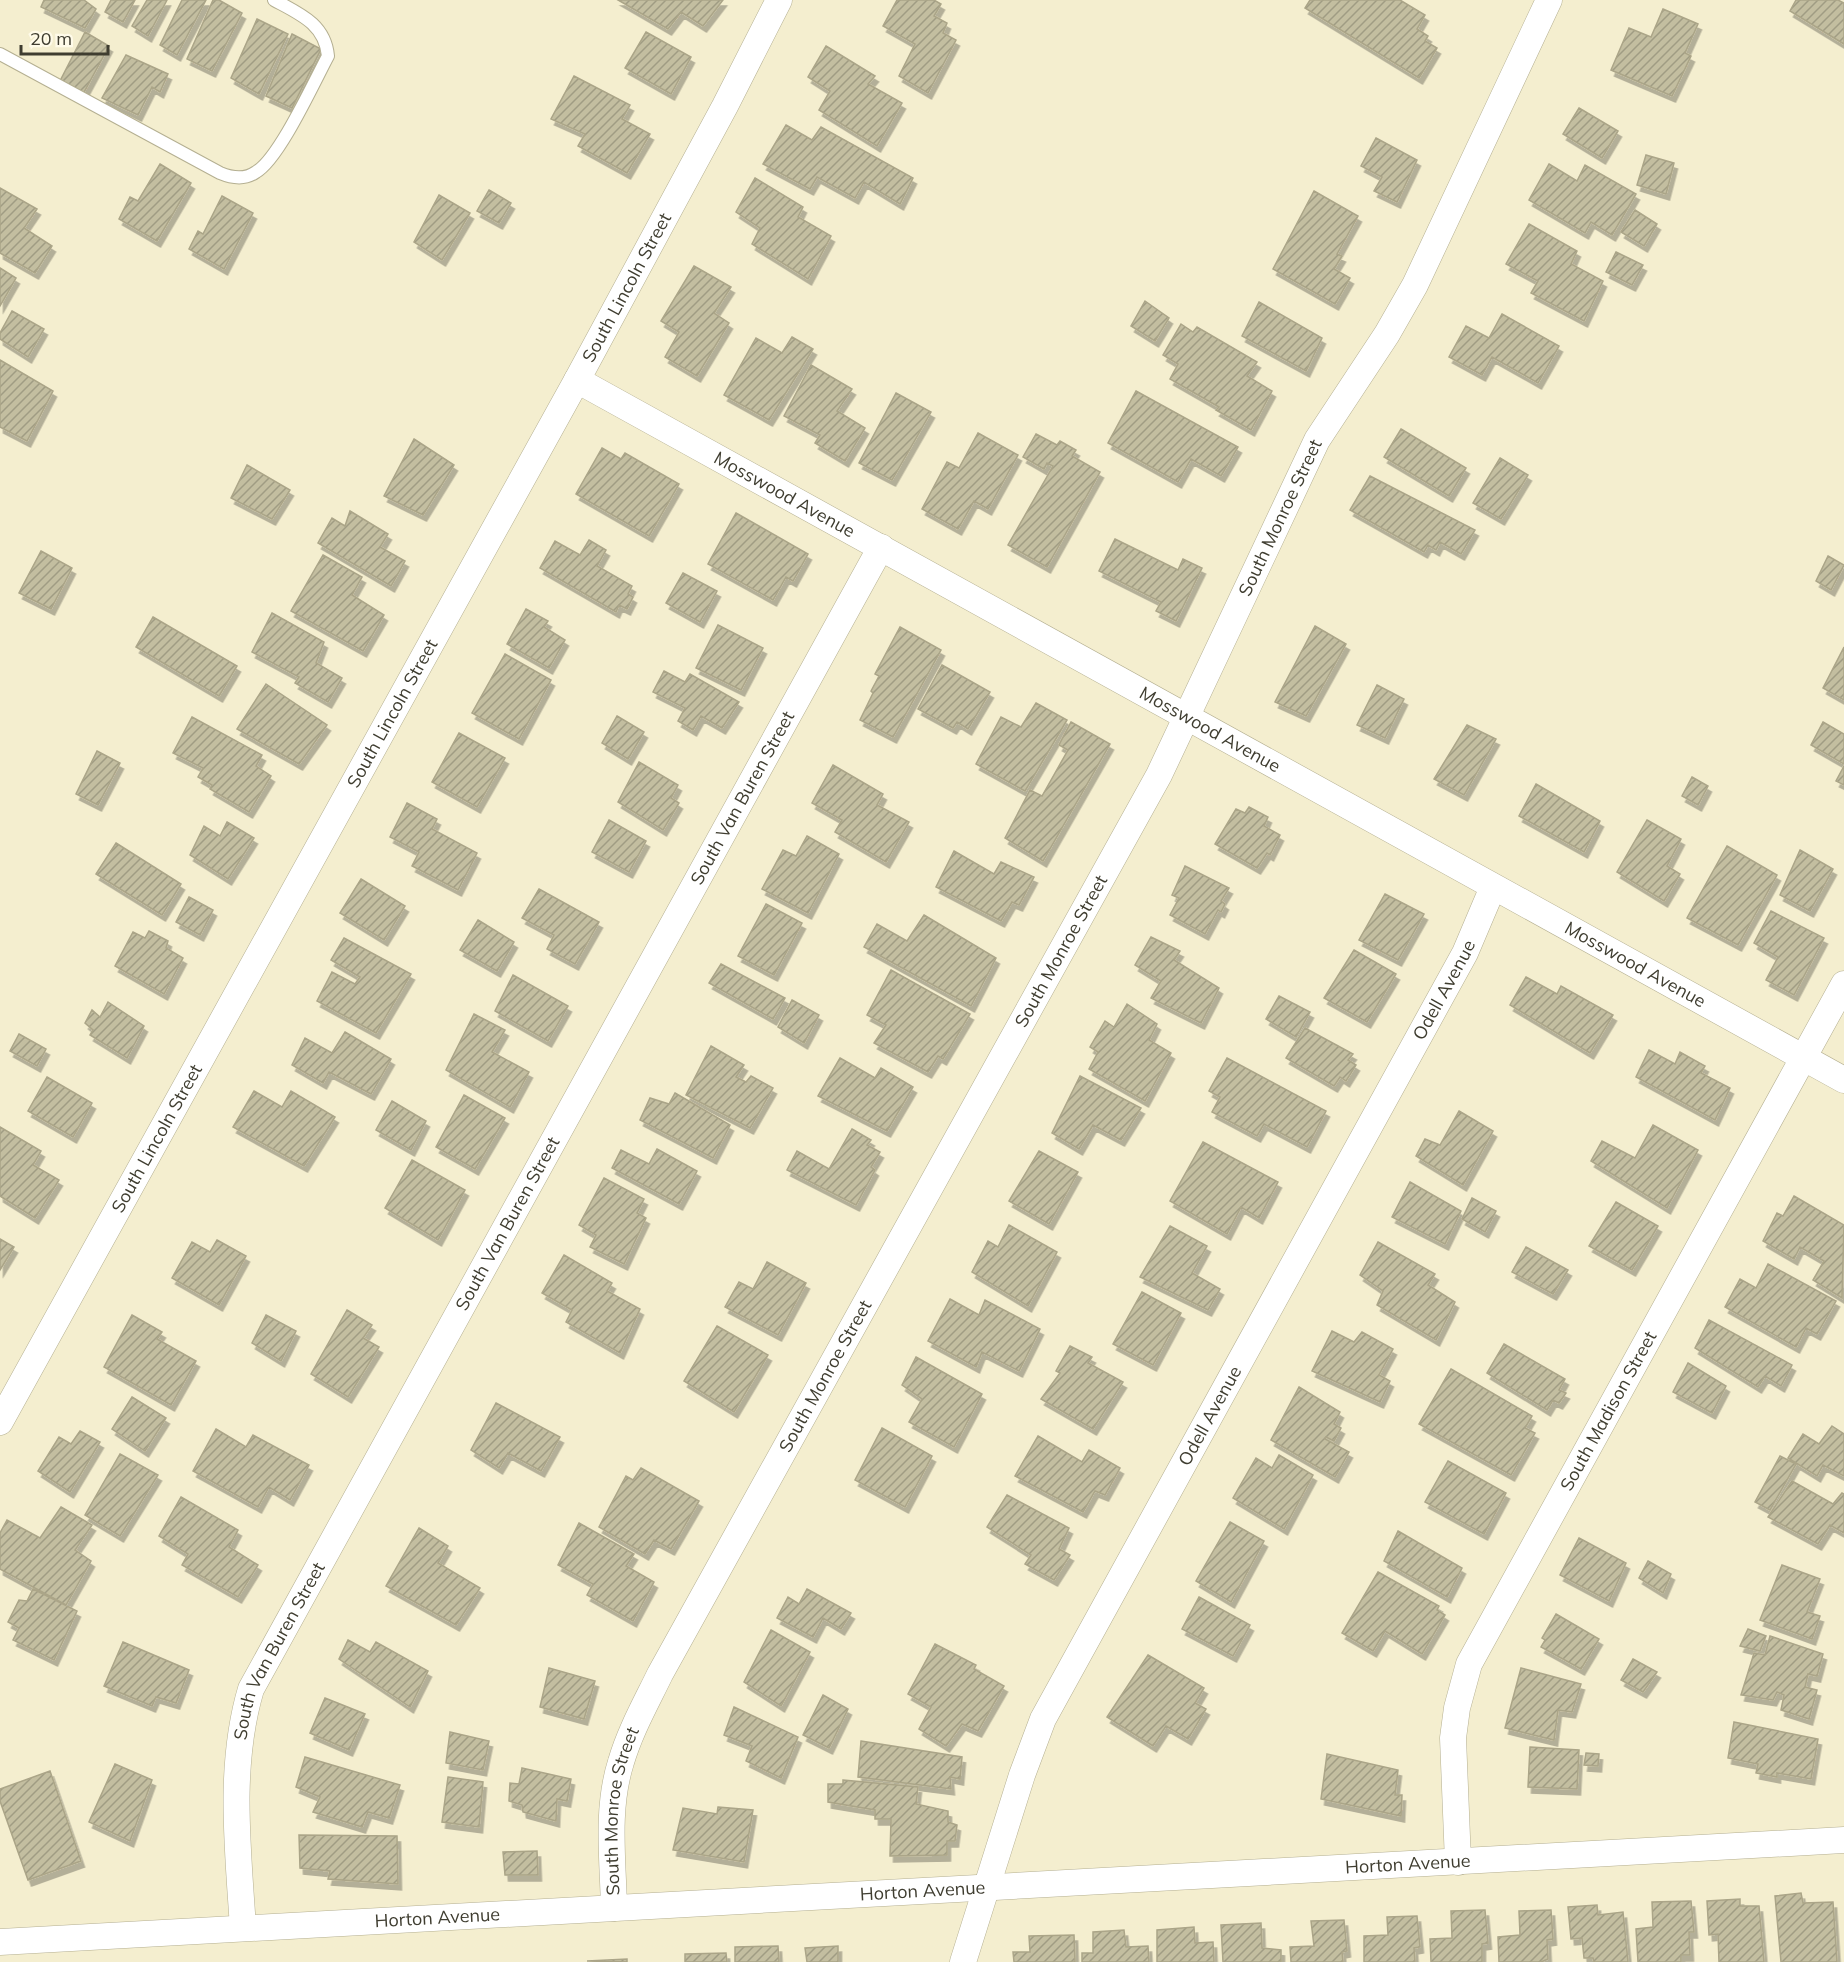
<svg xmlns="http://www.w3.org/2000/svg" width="1844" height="1962" viewBox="0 0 1844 1962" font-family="Mulish,sans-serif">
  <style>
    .building { fill: url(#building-hatch); stroke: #aba588; stroke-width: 1.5; filter: url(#shadow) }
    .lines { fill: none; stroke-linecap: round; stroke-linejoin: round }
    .lane-casing { stroke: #b4af91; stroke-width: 14 }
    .street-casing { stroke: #b4af91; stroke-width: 27 }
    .lane { stroke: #fff; stroke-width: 12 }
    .street { stroke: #fff; stroke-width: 26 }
    .labels { text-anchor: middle; stroke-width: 4.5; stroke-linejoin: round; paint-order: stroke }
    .street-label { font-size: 18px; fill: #3f3d30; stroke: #fffbe9 }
  </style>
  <defs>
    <pattern id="building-hatch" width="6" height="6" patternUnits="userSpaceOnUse" patternTransform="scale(1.5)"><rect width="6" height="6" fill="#c3bea0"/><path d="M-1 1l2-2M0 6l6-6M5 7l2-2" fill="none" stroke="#a09c83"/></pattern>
    <filter id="shadow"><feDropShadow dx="3.5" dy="6" stdDeviation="0" flood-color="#0004"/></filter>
  </defs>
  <rect width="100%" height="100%" fill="#f4eecf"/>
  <path class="building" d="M44 0H84L96 9 85 28 41 7Z
    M111 0H135L123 22 105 12Z
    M147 0H167L148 36 132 26Z
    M182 0H206L177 55 160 45Z
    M213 0H219L242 13 212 71 187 59Z
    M618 0H723L703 26 681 12 668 29Z
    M897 0H934L941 4 934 16 947 23 943 33 956 40 928 93 899 76 915 44 883 26Z
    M1310 0H1400L1425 15 1417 29 1428 36 1425 41 1437 48 1419 78 1305 8Z
    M1796 0H1838L1844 3V44L1790 11Z
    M1663 9 1698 24 1685 53 1691 56 1672 96 1611 70 1629 28 1651 37Z
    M257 19 288 34 259 94 231 78Z
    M85 32 109 46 83 94 59 83Z
    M646 32 691 57 671 94 625 68Z
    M292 34 321 49 292 108 266 96Z
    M826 46 875 76 868 84 902 103 877 146 819 110 830 91 808 77Z
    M126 55 168 74 160 92 152 87 138 115 102 98Z
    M574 76 630 105 622 119 650 134 627 173 578 146 585 134 551 119Z
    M1579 108 1618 131 1602 158 1563 134Z
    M786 125 812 140 821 127 913 178 900 204 864 182 855 198 817 177 810 189 763 164Z
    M1376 138 1417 160 1397 202 1374 191 1382 177 1361 166Z
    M1646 155 1674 163 1666 194 1637 185Z
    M160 164 191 183 157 241 119 219 130 197 138 201Z
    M1549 164 1577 181 1585 165 1636 194 1612 235 1591 222 1585 233 1529 200Z
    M755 178 803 207 798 217 831 236 808 279 752 244 760 228 736 212Z
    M0 188 37 209 24 228 52 246 35 273 0 253Z
    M489 190 511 203 499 223 477 211Z
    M1314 191 1358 216 1337 254 1342 256 1334 269 1350 278 1335 304 1273 269Z
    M439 195 470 213 442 260 414 242Z
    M222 196 253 213 224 269 189 249 198 231 203 234Z
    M1635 210 1657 224 1644 246 1621 232Z
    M1529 224 1577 251 1571 264 1603 281 1584 321 1531 293 1538 281 1506 264Z
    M1616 252 1643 265 1632 285 1606 272Z
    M694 266 731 287 714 313 729 323 697 376 665 357 679 332 661 321Z
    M0 268 16 278 0 306Z
    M1145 301 1169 318 1155 341 1131 326Z
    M1259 302 1322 338 1306 371 1242 336Z
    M12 311 44 329 28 357 0 339V333Z
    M1502 314 1559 346 1538 383 1492 357 1482 375 1449 357 1466 326 1489 338Z
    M1181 324 1193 332 1197 327 1257 362 1247 376 1272 391 1251 430 1216 410 1219 407 1170 379 1178 364 1163 355Z
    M792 337 813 349 769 420 724 395 756 338 782 353Z
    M0 360 53 391 27 441 0 427Z
    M811 365 852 389 837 411 865 428 845 461 815 443 820 435 784 416Z
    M1136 391 1238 447 1221 476 1191 459 1178 482 1108 443Z
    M896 393 931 412 892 480 859 463Z
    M1401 429 1466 468 1449 496 1384 457Z
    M978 433 1018 455 988 509 974 501 958 529 922 509 947 462 959 468Z
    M1036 434 1057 445 1060 441 1076 450 1072 456 1100 472 1047 567 1008 545 1053 466 1047 463 1044 469 1023 457Z
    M414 439 454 465 423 515 384 496Z
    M602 448 621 459 625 453 679 484 649 536 576 494Z
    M1500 458 1528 475 1501 519 1473 503Z
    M247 465 290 490 272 519 231 498Z
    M1370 476 1475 530 1461 554 1440 542 1436 550 1428 545 1424 552 1350 510Z
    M350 511 388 534 380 547 405 561 391 586 318 543 332 518 345 526Z
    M736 513 808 554 793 581 786 577 773 600 708 564Z
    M1115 539 1178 570 1183 559 1202 568 1176 621 1156 611 1161 602 1099 571Z
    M589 540 606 550 597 566 632 586 628 594 633 597 627 609 619 605 616 612 540 568 555 541 580 555Z
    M41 551 72 568 51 609 19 593Z
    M323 555 362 577 352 595 384 615 363 651 291 611Z
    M1828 556 1844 565 1831 590 1816 581Z
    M683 573 717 591 700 622 666 603Z
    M526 609 548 621 544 627 565 640 549 668 507 644Z
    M272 613 324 642 316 663 342 678 328 702 295 683 299 677 252 652Z
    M153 617 237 666 219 696 136 647Z
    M718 625 763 648 741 690 696 668Z
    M1315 626 1346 644 1306 716 1275 702Z
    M900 627 941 650 893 737 860 720 873 693 871 691 879 676 875 674Z
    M1844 647V700L1823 688Z
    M505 654 551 680 519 739 472 713Z
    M942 665 990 692 968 729 957 722 953 728 918 709Z
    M664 671 685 682 690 674 739 702 722 728 701 716 693 730 678 721 685 708 653 692Z
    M266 684 327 725 299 764 237 729Z
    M1377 685 1404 699 1385 738 1357 725Z
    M1036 703 1067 720 1025 791 976 764 1001 717 1021 727Z
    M617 716 644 732 628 759 602 743Z
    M192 717 262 755 256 766 271 776 249 812 210 789 212 785 198 777 203 768 173 753Z
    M1071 722 1110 744 1043 861 1005 838 1030 790 1042 796 1068 750 1059 745Z
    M1823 722 1844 734V764L1811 745Z
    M1467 725 1496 739 1464 795 1434 779Z
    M459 733 505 758 477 807 432 782Z
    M97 751 120 763 98 805 76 794Z
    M639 762 678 785 671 798 679 803 663 830 618 802Z
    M833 765 883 794 877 805 909 822 886 862 835 832 842 820 812 803Z
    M1844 766V785L1836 781Z
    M1692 777 1708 786 1698 805 1682 796Z
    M1536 784 1600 821 1584 852 1519 816Z
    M407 803 437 819 432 829 477 853 458 890 412 866 419 852 390 837Z
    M1249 807 1268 817 1264 826 1280 835 1270 855 1267 853 1257 868 1215 844 1236 809 1245 813Z
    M609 820 646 841 629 872 592 852Z
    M1647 820 1681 839 1667 866 1680 874 1664 901 1617 872Z
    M227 822 254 838 228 879 190 855 204 826 220 836Z
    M807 836 839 854 808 913 762 889 783 850 796 856Z
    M116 843 181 884 162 915 96 874Z
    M1727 846 1777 875 1738 945 1687 918Z
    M1800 850 1833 869 1810 911 1780 895Z
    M954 851 994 874 1001 862 1034 877 1019 905 1012 902 1001 921 936 887Z
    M1185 866 1229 888 1221 901 1225 904 1221 912 1218 910 1205 934 1170 915 1179 898 1172 895Z
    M361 879 405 906 384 940 340 913Z
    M539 889 599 922 575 964 547 949 554 935 522 918Z
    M1385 894 1424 914 1398 960 1359 940Z
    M189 897 213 910 200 935 176 922Z
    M766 904 802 923 774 975 738 956Z
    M1771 911 1824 938 1794 995 1766 980 1778 957 1754 943Z
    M924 915 996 958 971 1006 864 947 877 924 907 941Z
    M478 920 514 942 497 971 460 950Z
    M149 931 168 941 166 948 183 958 164 994 115 966 133 932 145 938Z
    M1151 937 1180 951 1174 960 1219 988 1201 1023 1151 998 1161 981 1135 965Z
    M344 938 411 974 376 1033 317 1001 332 972 355 984 360 977 331 960Z
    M1354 950 1396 974 1367 1022 1324 998Z
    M721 964 785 998 773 1019 709 983Z
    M891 970 970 1014 943 1059 938 1056 928 1072 874 1043 886 1025 867 1015Z
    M513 975 568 1006 548 1041 495 1011Z
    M1526 977 1557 994 1561 986 1613 1015 1590 1053 1510 1005Z
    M1279 996 1310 1012 1296 1037 1266 1019Z
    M792 1000 819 1015 804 1043 778 1027Z
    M108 1002 144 1026 127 1058 90 1035 93 1030 85 1023 92 1010 100 1017Z
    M1127 1004 1157 1024 1149 1040 1171 1053 1145 1101 1089 1069 1098 1052 1090 1047 1105 1021 1114 1027Z
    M474 1014 505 1030 492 1052 529 1072 510 1107 446 1070Z
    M1305 1028 1353 1054 1348 1060 1356 1065 1346 1081 1340 1077 1334 1086 1286 1058Z
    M345 1032 391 1059 371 1094 329 1072 323 1083 292 1065 305 1038 332 1053Z
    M19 1034 46 1049 37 1066 10 1051Z
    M711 1046 744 1065 736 1077 746 1082 751 1076 773 1088 750 1128 686 1095Z
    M1649 1050 1675 1064 1680 1052 1705 1066 1701 1073 1730 1088 1715 1120 1636 1077Z
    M840 1058 875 1078 881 1068 913 1087 887 1131 818 1096Z
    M1227 1058 1326 1111 1307 1147 1264 1124 1257 1136 1212 1112 1220 1097 1209 1091Z
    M1080 1076 1141 1108 1121 1140 1093 1125 1079 1149 1052 1133Z
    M47 1077 92 1103 73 1137 28 1111Z
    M254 1091 282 1107 291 1091 335 1117 304 1166 233 1127Z
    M675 1093 730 1125 713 1158 640 1120 650 1098 669 1104Z
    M464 1095 505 1118 475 1169 436 1147Z
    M392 1101 426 1121 411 1150 376 1130Z
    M1459 1111 1493 1131 1463 1185 1416 1156 1425 1139 1440 1145Z
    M1653 1125 1698 1150 1667 1208 1591 1161 1602 1141 1635 1158Z
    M0 1127 41 1151 33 1165 59 1180 35 1218 0 1196Z
    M852 1129 871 1140 867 1145 880 1152 871 1167 875 1170 856 1205 787 1170 797 1151 829 1169Z
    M1203 1142 1278 1182 1259 1218 1241 1207 1227 1234 1170 1201Z
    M657 1149 697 1171 679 1204 612 1168 621 1150 649 1164Z
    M1039 1151 1078 1172 1049 1224 1009 1201Z
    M412 1160 465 1190 438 1240 385 1208Z
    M604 1178 644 1199 637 1213 646 1218 624 1264 590 1247 596 1235 579 1225Z
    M1410 1182 1461 1211 1445 1244 1392 1217Z
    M1794 1196 1844 1225 1842 1298 1813 1280 1824 1261 1800 1247 1794 1259 1763 1241 1777 1213 1783 1216Z
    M1472 1198 1496 1211 1485 1232 1462 1219Z
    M1616 1202 1658 1226 1632 1270 1589 1246Z
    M1009 1225 1057 1252 1028 1306 972 1272 988 1241 998 1247Z
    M1170 1226 1207 1246 1192 1273 1220 1289 1208 1310 1140 1277Z
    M0 1239 14 1247 0 1270Z
    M217 1240 246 1256 219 1305 172 1278 192 1242 210 1252Z
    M1378 1242 1435 1274 1428 1285 1455 1302 1436 1340 1377 1305 1383 1291 1360 1275Z
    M1526 1247 1568 1270 1553 1294 1512 1272Z
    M564 1255 612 1283 607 1291 640 1309 620 1353 566 1322 572 1310 542 1293Z
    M767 1262 806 1283 778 1335 725 1307 739 1282 753 1289Z
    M1768 1264 1836 1301 1817 1334 1806 1328 1796 1347 1725 1307 1740 1279 1756 1288Z
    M1142 1292 1181 1313 1153 1365 1113 1344Z
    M950 1299 979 1315 985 1300 1040 1329 1019 1371 982 1352 976 1367 928 1341Z
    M347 1310 372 1325 363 1338 379 1347 348 1397 311 1374Z
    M132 1315 162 1332 157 1339 196 1361 171 1405 104 1367Z
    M266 1315 296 1331 281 1361 252 1343Z
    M1709 1320 1792 1365 1781 1386 1765 1376 1758 1387 1695 1348Z
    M717 1326 768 1355 734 1412 684 1381Z
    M1332 1331 1354 1342 1362 1332 1393 1349 1379 1375 1390 1381 1380 1402 1312 1371Z
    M1504 1344 1565 1379 1559 1390 1566 1393 1559 1403 1553 1400 1547 1410 1487 1373Z
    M1070 1346 1092 1357 1088 1363 1123 1382 1093 1429 1041 1399 1060 1373 1056 1371Z
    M916 1357 982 1394 954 1447 909 1422 922 1399 902 1385Z
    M1688 1363 1726 1386 1712 1413 1673 1392Z
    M1451 1369 1532 1416 1525 1428 1535 1433 1511 1475 1419 1424Z
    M1299 1387 1340 1412 1334 1424 1341 1428 1334 1441 1326 1437 1325 1439 1349 1452 1335 1477 1271 1440Z
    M132 1397 166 1418 145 1451 112 1429Z
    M496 1403 560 1437 541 1471 508 1453 499 1468 471 1450Z
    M1832 1426 1844 1434V1476L1823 1465 1817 1476 1788 1458 1803 1434 1819 1444Z
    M882 1428 932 1456 905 1507 855 1480Z
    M216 1429 246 1447 253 1435 309 1465 290 1500 269 1487 258 1507 193 1471Z
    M80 1431 100 1442 70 1492 38 1471 59 1437 71 1444Z
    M1038 1436 1082 1462 1089 1450 1120 1468 1105 1495 1095 1491 1083 1512 1015 1476Z
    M120 1454 158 1475 120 1536 85 1515Z
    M1279 1455 1313 1475 1284 1529 1233 1498 1256 1458 1272 1468Z
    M1780 1456 1796 1464 1770 1510 1755 1502Z
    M1448 1461 1506 1493 1484 1534 1425 1502Z
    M641 1468 699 1501 671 1549 654 1540 645 1554 599 1527 626 1476 633 1480Z
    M1792 1481 1833 1504 1842 1493 1844 1494V1533L1830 1525 1818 1544 1768 1517Z
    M1007 1495 1069 1528 1059 1549 1070 1555 1054 1580 1025 1564 1031 1555 987 1527Z
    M181 1497 238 1530 229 1547 258 1565 238 1597 182 1565 188 1554 159 1536Z
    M61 1507 92 1525 75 1550 91 1561 66 1605 0 1569V1533L7 1520 40 1538Z
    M1230 1522 1264 1541 1231 1602 1196 1581Z
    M579 1523 634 1554 626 1566 654 1582 633 1621 587 1595 593 1584 558 1565Z
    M419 1528 448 1546 438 1563 480 1588 456 1625 386 1586Z
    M1398 1531 1462 1568 1447 1597 1384 1561Z
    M1579 1538 1626 1563 1609 1601 1560 1575Z
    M1648 1561 1671 1574 1663 1593 1639 1578Z
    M1782 1565 1820 1579 1807 1612 1820 1616 1812 1639 1760 1620Z
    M1378 1572 1439 1606 1437 1610 1445 1615 1422 1654 1385 1631 1373 1651 1342 1633Z
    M33 1589 77 1611 54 1660 13 1640 19 1628 8 1622 19 1600 27 1601Z
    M807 1589 851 1613 841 1629 823 1618 813 1637 777 1618 788 1597 799 1604Z
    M1199 1597 1250 1625 1233 1656 1182 1629Z
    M1556 1614 1599 1639 1581 1669 1541 1647 1545 1640 1542 1638Z
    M1748 1629 1766 1636 1760 1651 1740 1646Z
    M771 1630 810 1652 781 1706 744 1682Z
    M1770 1636 1823 1654 1817 1676 1808 1674 1805 1687 1817 1690 1809 1719 1781 1710 1784 1695 1777 1692 1773 1700 1741 1695 1754 1653 1765 1655Z
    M348 1640 370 1652 376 1642 428 1671 410 1707 339 1659Z
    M123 1642 189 1670 176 1703 156 1697 152 1706 104 1686Z
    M935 1644 976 1665 974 1669 1004 1686 978 1731 962 1724 946 1746 919 1729 931 1707 908 1694Z
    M1148 1655 1204 1688 1195 1703 1206 1709 1188 1739 1166 1726 1153 1746 1107 1717Z
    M1633 1659 1657 1672 1643 1692 1621 1680Z
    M549 1668 595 1681 584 1719 540 1707Z
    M1521 1668 1581 1684 1572 1712 1558 1710 1554 1740 1505 1728Z
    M823 1695 848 1709 829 1748 803 1735Z
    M325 1698 365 1714 349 1750 310 1733Z
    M734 1707 798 1737 781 1778 746 1761 752 1746 724 1735Z
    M1734 1722 1818 1739 1811 1779 1777 1773V1777L1756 1773 1758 1764 1728 1758Z
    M450 1732 489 1741 483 1770 446 1763Z
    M861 1741 962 1757 960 1779 950 1777 951 1789 858 1777Z
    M1530 1747 1579 1750 1577 1789 1528 1787Z
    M1586 1753 1599 1754 1598 1766 1584 1765Z
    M1327 1754 1398 1770 1395 1795H1402L1401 1816 1321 1799Z
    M305 1757 400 1785 389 1818 368 1812 362 1827 313 1812 320 1797 296 1787Z
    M115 1764 152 1780 130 1841 89 1822Z
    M522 1768 571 1779 567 1801 557 1799 556 1821 523 1812 522 1805 509 1801 510 1783 519 1784Z
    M50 1771 81 1861 28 1880 0 1801V1789Z
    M448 1777 483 1782 479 1827 442 1822Z
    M843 1780 918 1787 916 1804 948 1811V1822L957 1825 955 1841H947V1855L890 1856 891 1819H875V1810L828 1802V1784H843Z
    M718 1807 753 1810 744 1862 673 1850 683 1808 717 1814Z
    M299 1835 397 1836 398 1884 328 1879 330 1871 300 1868Z
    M537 1851 538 1875H505L503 1852Z
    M1801 1893 1803 1903 1833 1902 1837 1962H1781L1775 1896Z
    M1740 1899V1906H1759L1764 1962H1719L1718 1934 1709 1935 1707 1901Z
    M1691 1901 1694 1932H1689L1690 1955H1681V1962H1638L1636 1929 1653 1927 1652 1902Z
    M1597 1905 1598 1915 1623 1912 1628 1962H1594L1593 1958H1584L1582 1938 1571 1939 1568 1907Z
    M1485 1910 1488 1943 1482 1944V1962H1431L1430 1939 1452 1938 1451 1911Z
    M1551 1910 1553 1939 1547 1940 1548 1959 1541 1962H1499L1498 1937 1520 1935 1519 1911Z
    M1417 1916 1420 1947 1414 1948 1415 1962H1364V1936L1388 1935 1387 1917Z
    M1344 1920 1347 1951 1342 1952 1343 1962H1291L1290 1947 1314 1946 1311 1921Z
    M1261 1923 1262 1948 1281 1950V1962H1223L1221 1925Z
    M1194 1927 1195 1943 1213 1942 1214 1962H1157V1930Z
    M1124 1930 1126 1947 1148 1946 1149 1962H1082V1953H1093V1932Z
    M1074 1935 1075 1962H1014L1013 1952H1030L1029 1936Z
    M778 1946 779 1962H735V1947Z
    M838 1946V1962H807L805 1948Z
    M726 1953 727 1962H685V1954Z
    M627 1959V1962L587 1961Z"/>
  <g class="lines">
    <defs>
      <path id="lane" d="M0 54 220 173C232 178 245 180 256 172 279 159 314 82 328 56 325 24 300 14 274 0"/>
      <g id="street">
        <path id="s1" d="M577 380 1844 1080"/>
        <path id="s2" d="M0 1422 577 380 725 106 779 0"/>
        <path id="s3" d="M1458 1862 1453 1738 1457 1708 1469 1664 1844 984"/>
        <path id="s4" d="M614 1908C613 1860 606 1809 621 1762 630 1731 646 1703 660 1674L1159 775 1317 440 1387 334 1415 285 1549 0"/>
        <path id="s5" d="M243 1928C238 1849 228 1766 251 1689L881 547"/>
        <path id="s6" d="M0 1942 1844 1840"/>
        <path id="s7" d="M963 1962 1022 1775 1043 1719 1465 953 1493 887"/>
      </g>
    </defs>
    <use href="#lane" class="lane-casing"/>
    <use href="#street" class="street-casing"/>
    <use href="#lane" class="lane"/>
    <use href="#street" class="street"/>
  </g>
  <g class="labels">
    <g class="street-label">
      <text dy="6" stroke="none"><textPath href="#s2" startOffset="1296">South Lincoln Street</textPath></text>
      <text dy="6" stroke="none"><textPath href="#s1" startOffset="237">Mosswood Avenue</textPath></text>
      <text dy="6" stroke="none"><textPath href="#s4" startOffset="1556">South Monroe Street</textPath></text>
      <text dy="6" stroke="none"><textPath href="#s2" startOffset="810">South Lincoln Street</textPath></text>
      <text dy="6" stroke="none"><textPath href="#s1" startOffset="723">Mosswood Avenue</textPath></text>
      <text dy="6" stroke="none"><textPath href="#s5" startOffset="1258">South Van Buren Street</textPath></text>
      <text dy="6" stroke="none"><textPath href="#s4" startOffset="1070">South Monroe Street</textPath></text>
      <text dy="6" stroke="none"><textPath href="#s1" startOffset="1209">Mosswood Avenue</textPath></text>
      <text dy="6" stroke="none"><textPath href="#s7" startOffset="1088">Odell Avenue</textPath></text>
      <text dy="6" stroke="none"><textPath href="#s2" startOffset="324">South Lincoln Street</textPath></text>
      <text dy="6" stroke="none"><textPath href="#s5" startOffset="772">South Van Buren Street</textPath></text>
      <text dy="6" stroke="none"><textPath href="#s4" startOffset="584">South Monroe Street</textPath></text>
      <text dy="6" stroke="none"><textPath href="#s3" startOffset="489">South Madison Street</textPath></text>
      <text dy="6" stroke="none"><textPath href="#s7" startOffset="602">Odell Avenue</textPath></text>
      <text dy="6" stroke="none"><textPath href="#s5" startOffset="286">South Van Buren Street</textPath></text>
      <text dy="6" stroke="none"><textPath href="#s4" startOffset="98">South Monroe Street</textPath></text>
      <text dy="6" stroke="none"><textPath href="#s6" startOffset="1410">Horton Avenue</textPath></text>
      <text dy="6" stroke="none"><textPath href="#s6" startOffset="924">Horton Avenue</textPath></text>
      <text dy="6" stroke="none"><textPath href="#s6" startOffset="438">Horton Avenue</textPath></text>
    </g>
  </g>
  <path d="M21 45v9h87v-9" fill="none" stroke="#3f3d30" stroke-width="3"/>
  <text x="30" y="45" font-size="18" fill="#3f3d30" stroke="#fffbe9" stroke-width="4.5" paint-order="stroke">20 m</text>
</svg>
